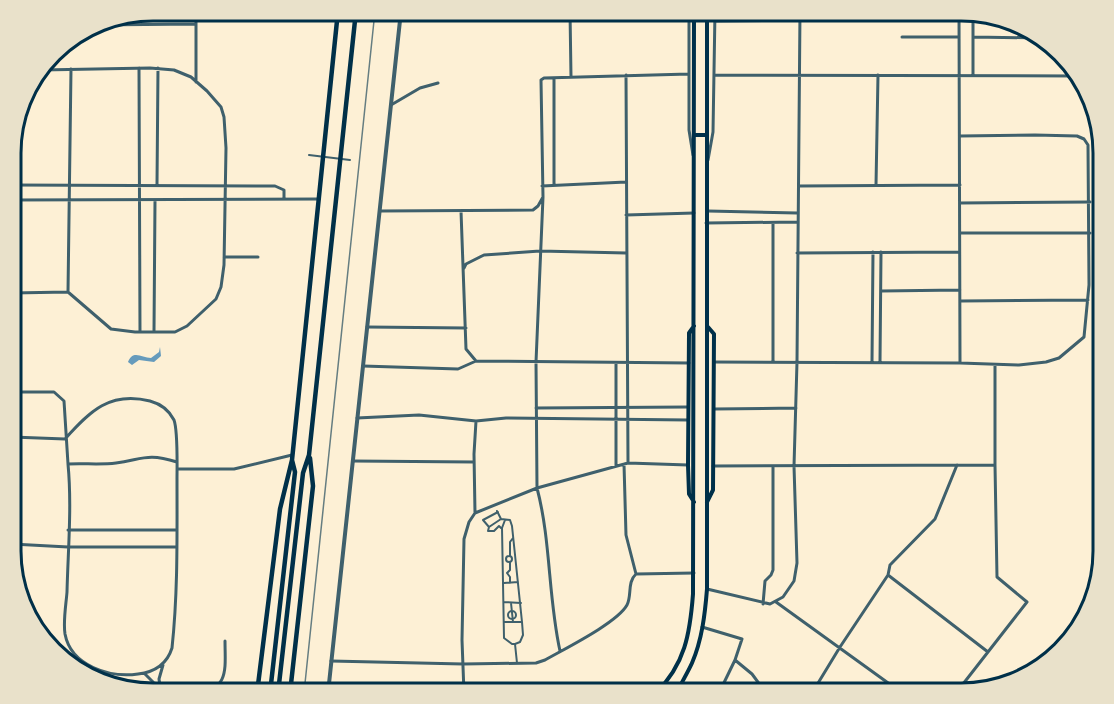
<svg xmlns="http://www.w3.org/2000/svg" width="1114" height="704" viewBox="0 0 1114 704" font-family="'PT Sans',sans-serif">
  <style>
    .water { fill: #669bbc }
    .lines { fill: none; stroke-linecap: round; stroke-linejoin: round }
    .pedestrian { stroke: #3f606c; stroke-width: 2 }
    .minor { stroke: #3f606c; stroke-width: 3 }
    .tertiary { stroke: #3f606c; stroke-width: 4 }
    .secondary { stroke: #003049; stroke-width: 4 }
    .trunk { stroke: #003049; stroke-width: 4.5 }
    .tram { stroke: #657d81; stroke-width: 1.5 }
    .rim { fill: none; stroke: #003049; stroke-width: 3 }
  </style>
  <rect width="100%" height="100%" fill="#fdf0d5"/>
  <path class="water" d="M160 347 161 356 154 362 139 360 132 365 128 362C133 349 142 358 151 358L159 352Z"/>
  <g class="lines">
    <path class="pedestrian" d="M309 155 350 160
      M497 511 501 519 510 520 512 526 522 622 523 635 520 642 515 644
      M505 520 502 528 504 638 512 644H515
      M489 527 483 520 498 512
      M501 528 499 526 494 531H488L489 527 501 519
      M506 559a3 3 0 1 1 6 0a3 3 0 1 1-6 0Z
      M510 556V542L513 538
      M510 562V570L507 573 510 577V583
      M504 583 518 582
      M504 602 521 603
      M511 603 513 622
      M508 615a4 4 0 1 1 8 0a4 4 0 1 1-8 0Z
      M504 622H522
      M515 644 517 663"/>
    <path class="minor" d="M570 11 571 77
      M689 11V130L693 155
      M959 11 960 363
      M973 14V75
      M715 21 800 20
      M94 25 196 24
      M902 37H959
      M973 37 1043 38
      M139 68 140 332
      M626 75 628 463
      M714 75 1079 76
      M196 82V11
      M391 105 420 88 438 83
      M708 160 713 132 715 11
      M157 184 158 68
      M12 185 275 186 284 190V199
      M554 185V79
      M876 185 878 75
      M542 186 626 182
      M799 186 960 185
      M12 200 319 199
      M960 203 1090 202
      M380 211 533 210 538 206 543 197 541 80 544 78 689 74
      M461 211 466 349 476 361
      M708 211 797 213
      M626 215 694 213
      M706 223 797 222
      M773 223V362
      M960 233H1090
      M797 253 959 252
      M224 257H258
      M464 268 466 264 484 255 540 251 626 253
      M881 291 960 290
      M68 292 71 69
      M12 293 68 292 111 329 135 332H175L187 326 216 299 221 287 224 265 226 148 224 117 221 107 207 91 191 77 174 70 150 68 41 70
      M961 301 1088 300
      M367 327 466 328
      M154 331 155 201
      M714 362 960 363 1019 365 1046 362 1059 358 1084 337 1089 285 1088 145 1084 139 1077 136 1035 135 960 136
      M872 362 873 252
      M880 362 881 252
      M616 363V466
      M363 366 458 369 476 361 689 363
      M12 392H54L64 401 68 464
      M536 408 688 407
      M714 409 796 408
      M357 418 419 415 476 421 506 418 688 420
      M12 437 65 439C90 411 110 391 150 401 161 404 169 410 174 420 178 431 177 466 177 479 177 536 178 592 172 648 167 664 155 672 138 674 110 678 71 666 65 634 63 621 66 605 67 592 68 550 72 506 68 464 83 463 100 465 116 463 144 459 147 453 177 462
      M353 461 474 462
      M624 464 626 535 636 574
      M957 465 935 519 890 565 888 575 988 652
      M713 466 995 465
      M177 469H234L292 455
      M475 513 474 454 476 421
      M68 530H177
      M12 544 68 547H177
      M707 589 770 604 783 597 794 581 797 563 794 466 797 362 800 11
      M776 602 902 693
      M763 604 765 581 771 575 773 570V466
      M702 627 742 639 735 660 752 674 766 693
      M560 651C548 597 551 541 537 488L628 463 688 465
      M331 661 463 664 536 663 545 660C564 649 617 623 627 605 632 596 627 582 636 574L694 573
      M144 673 154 683 181 693
      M160 686 159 679 163 665
      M195 693C230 691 225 668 225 641
      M464 693 462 640 464 539 469 522 475 513 537 488 536 362 543 197
      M719 693 735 660
      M754 693 760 687
      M812 693 840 647 888 575
      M956 693 1027 602 997 577 995 465V365"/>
    <path class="tertiary" d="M328 693 401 11"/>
    <path class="secondary" d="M694 135H706
      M694 502 689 494 688 465 689 333 694 326
      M707 502 713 490 714 334 708 327
      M656 693C685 664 690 634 693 594L694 11
      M677 693C681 683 687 674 692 663 702 640 705 614 707 589V11"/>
    <path class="trunk" d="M257 693 280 509 292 460
      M270 693 295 472 292 460 338 11
      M278 693 303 473 309 455 356 11
      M290 693 313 486 310 458"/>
    <path class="tram" d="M304 693 375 11"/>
  </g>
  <path d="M0 0H1114V704H0ZM153 21H961A132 132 0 0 1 1093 153V551A132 132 0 0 1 961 683H153A132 132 0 0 1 21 551V153A132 132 0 0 1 153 21Z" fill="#e9e1ca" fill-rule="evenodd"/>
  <path class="rim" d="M153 21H961A132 132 0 0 1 1093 153V551A132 132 0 0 1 961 683H153A132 132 0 0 1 21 551V153A132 132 0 0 1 153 21Z"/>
</svg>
